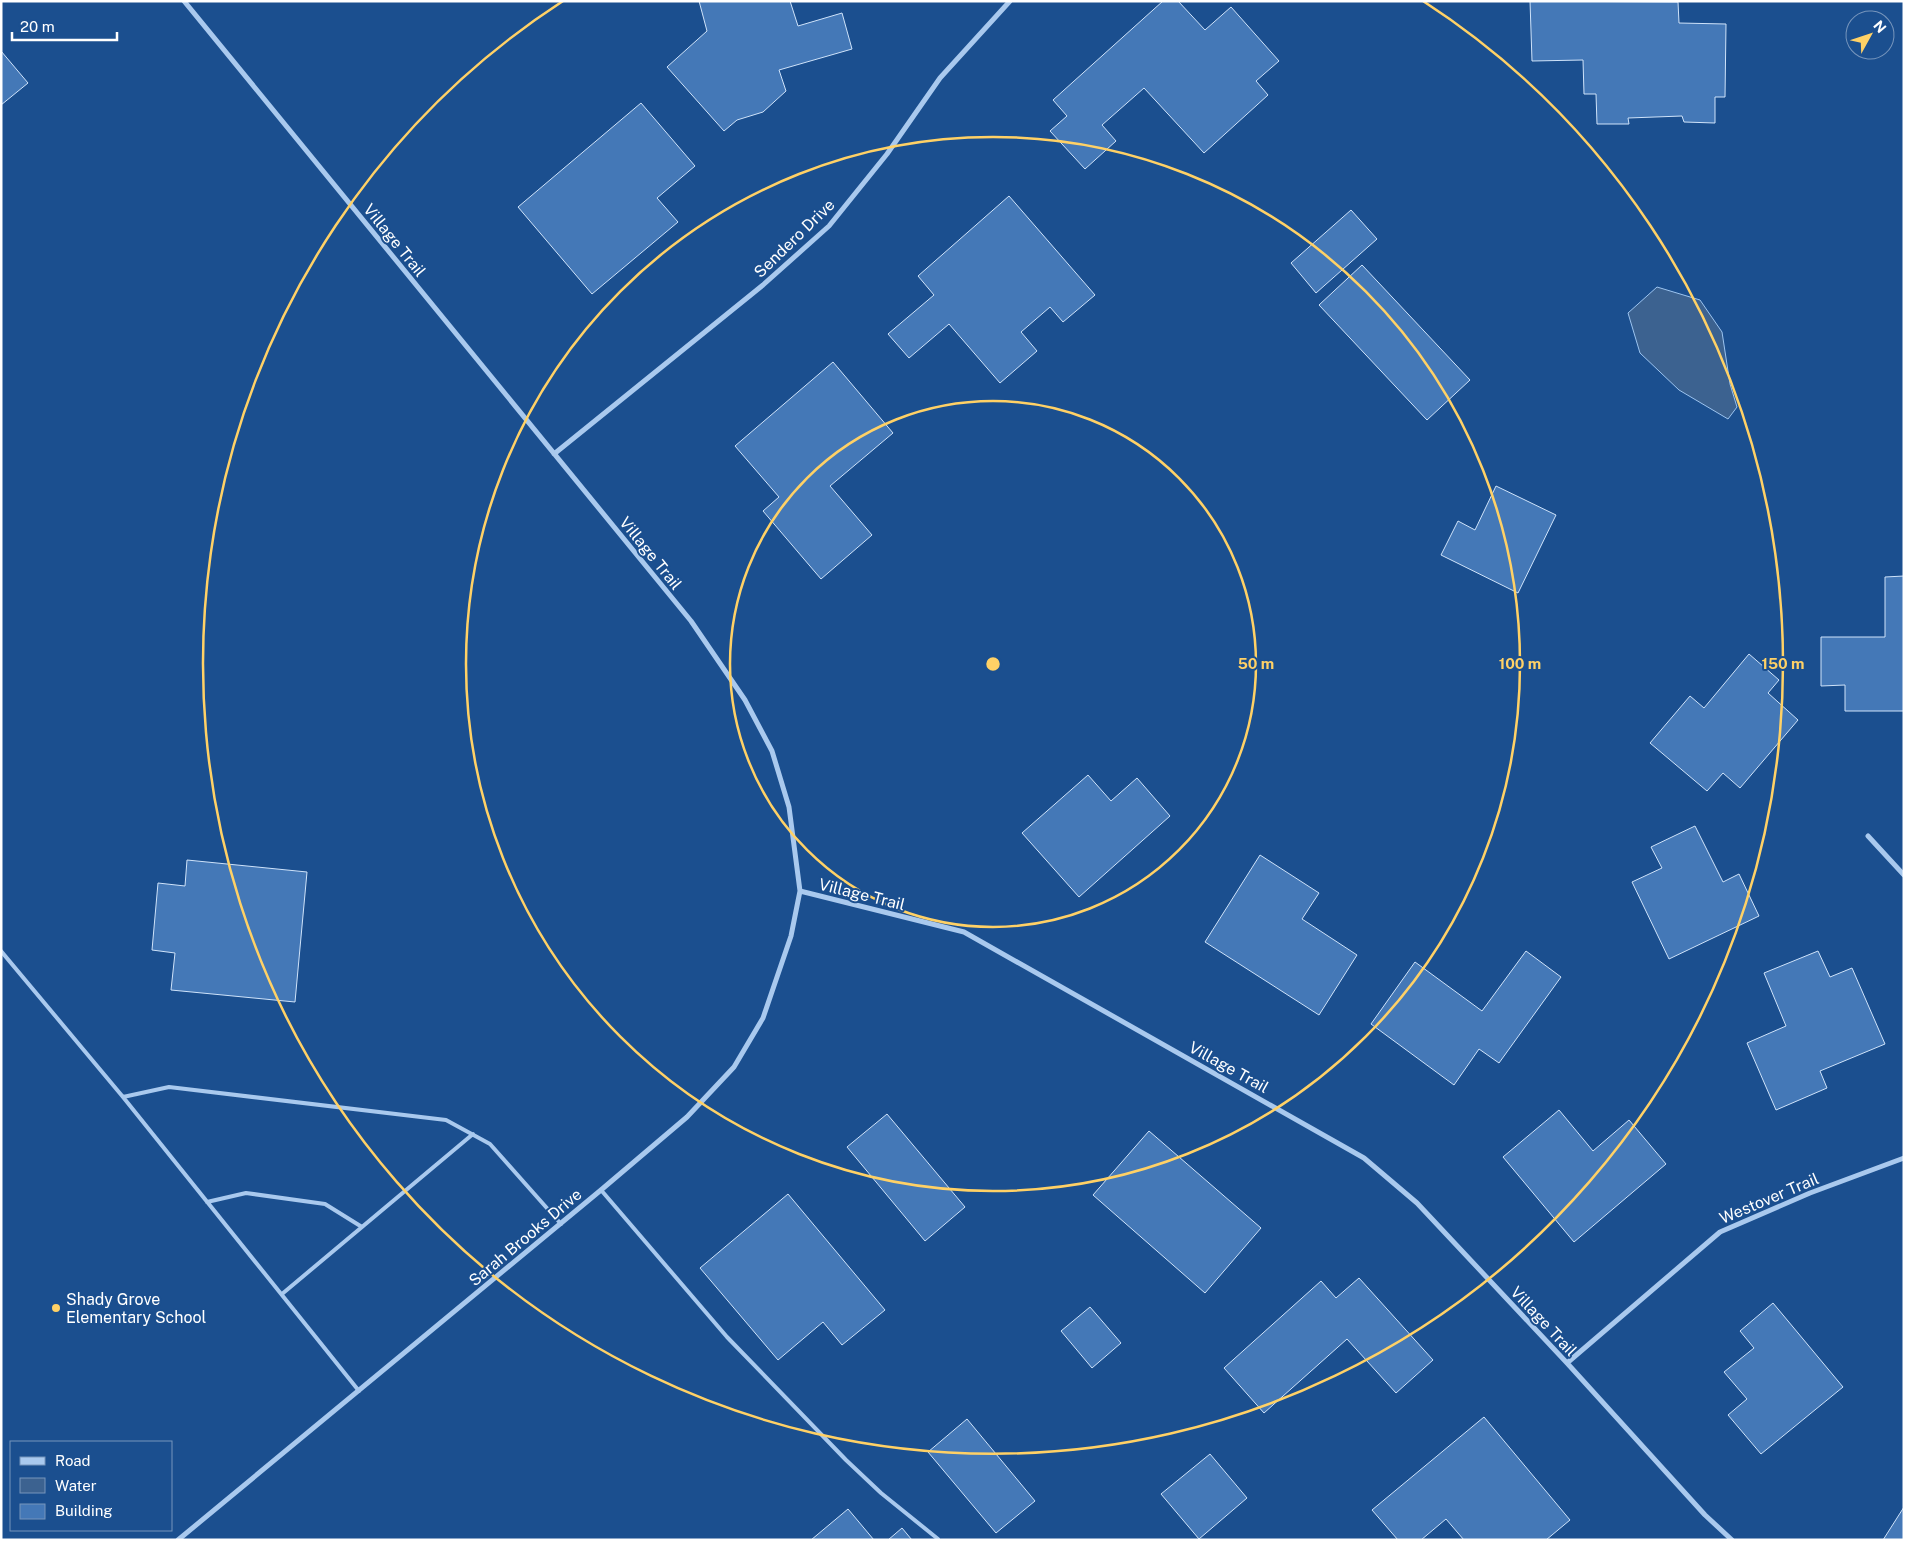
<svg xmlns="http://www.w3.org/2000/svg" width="1905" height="1541" viewBox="0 0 1905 1541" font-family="'Public Sans',sans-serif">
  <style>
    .water { fill: #3c6290; stroke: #9cc4f0 }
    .building { fill: #4478b7; stroke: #cfe3fa }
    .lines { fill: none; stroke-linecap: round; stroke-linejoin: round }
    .service { stroke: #a9c9ee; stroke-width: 4 }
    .minor { stroke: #a9c9ee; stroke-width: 5 }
    .ring { fill: none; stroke: #ffd166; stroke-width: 2.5 }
    .poi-dot { fill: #ffd166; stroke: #1b4f8f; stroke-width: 2 }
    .labels { text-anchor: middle; stroke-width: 4; stroke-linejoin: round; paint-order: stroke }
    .street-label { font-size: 16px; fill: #fff; stroke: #1b4f8f }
    .poi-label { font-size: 16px; fill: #fff; stroke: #1b4f8f; text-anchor: start }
    .centre { fill: #ffd166; stroke: #1b4f8f; stroke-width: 2.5 }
    .ring-label { font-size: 15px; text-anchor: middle; font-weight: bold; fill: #ffd166; stroke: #1b4f8f; stroke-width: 4; stroke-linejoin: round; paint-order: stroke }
  </style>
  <rect width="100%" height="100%" fill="#1b4f8f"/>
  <path class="water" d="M1657 287 1700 300 1722 332 1730 384 1737 407 1728 419 1679 390 1640 353 1628 313Z"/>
  <path class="building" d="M699 1H790L798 26 842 13 852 49 779 70 786 91 763 112 737 120 724 131 667 67 707 31Z
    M1163 1H1178L1205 30 1231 7 1279 61 1256 81 1268 95 1204 153 1144 88 1102 125 1116 141 1085 169 1050 131 1067 116 1053 100Z
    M1530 1 1678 2 1679 23 1726 24 1725 97H1715V123L1684 122 1682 116 1628 118 1629 124H1597L1596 94H1584L1583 60 1532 61Z
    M1 51 28 83 1 105Z
    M641 103 695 166 657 198 678 222 592 294 518 207Z
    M1009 196 1095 295 1063 322 1050 307 1021 332 1037 351 1000 383 949 324 909 358 888 334 934 295 918 276Z
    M1351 210 1377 239 1316 293 1291 263Z
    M1362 265 1470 380 1427 420 1319 305Z
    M833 362 893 433 830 486 872 535 821 579 763 511 779 497 735 446Z
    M1496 486 1556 515 1518 593 1441 555 1458 521 1475 530Z
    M1904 576V711H1845V685L1821 686V637H1885V577Z
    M1749 654 1779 680 1768 693 1798 720 1740 788 1723 773 1707 791 1650 743 1690 696 1704 708Z
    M1088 775 1111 801 1137 778 1170 816 1079 897 1022 833Z
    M1695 826 1723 882 1739 874 1759 916 1669 959 1632 882 1662 868 1651 847Z
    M1260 855 1319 893 1302 919 1357 955 1319 1015 1205 942Z
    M187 860 307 872 295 1002 171 990 175 953 152 950 158 883 185 886Z
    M1526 951 1561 977 1499 1063 1479 1049 1454 1085 1371 1024 1415 962 1482 1011Z
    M1818 951 1830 977 1852 968 1885 1044 1820 1071 1827 1088 1776 1110 1747 1043 1786 1026 1764 973Z
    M1559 1110 1593 1151 1629 1120 1666 1164 1574 1242 1503 1157Z
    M887 1114 965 1207 925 1241 847 1147Z
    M1149 1131 1261 1228 1205 1293 1093 1195Z
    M788 1194 885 1310 842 1345 823 1322 778 1360 700 1268Z
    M1359 1278 1433 1360 1396 1393 1347 1339 1264 1413 1224 1368 1321 1281 1336 1298Z
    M1773 1303 1843 1387 1761 1454 1728 1415 1747 1399 1724 1372 1754 1348 1740 1331Z
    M1090 1307 1121 1343 1092 1368 1061 1331Z
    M1484 1417 1570 1520 1546 1540H1464L1446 1519 1421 1540H1398L1372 1510Z
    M967 1419 1035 1501 996 1533 928 1452Z
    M1210 1454 1247 1498 1199 1539 1161 1494Z
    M1904 1507V1540H1883Z
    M848 1509 874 1540H811Z
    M902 1528 912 1540H888Z"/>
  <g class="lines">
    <path class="service" d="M1 951 123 1097
      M601 1190 727 1337 846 1460 881 1493 938 1539
      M207 1202 246 1193 325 1204 362 1227
      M282 1294 473 1134
      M359 1391 123 1097 169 1087 446 1120 490 1144 561 1224"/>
    <path class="minor" d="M554 454 763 285 829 226 887 154 940 78 1010 1
      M1868 836 1904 875
      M800 891 964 932 1364 1158 1417 1203 1567 1363 1705 1515 1732 1540
      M1567 1363 1720 1232 1810 1193 1904 1158
      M178 1540 601 1190 687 1117 734 1067 763 1018 791 936 800 891 789 807 772 751 745 700 691 621 184 1"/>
  </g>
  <g class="ring">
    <circle cx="993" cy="664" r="263"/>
    <circle cx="993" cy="664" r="527"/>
    <path d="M1423 1A790 790 0 1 1 563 1"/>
  </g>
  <circle class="poi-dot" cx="56" cy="1308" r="5"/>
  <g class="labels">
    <g class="street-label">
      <text transform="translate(794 238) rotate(-44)" y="6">Sendero Drive</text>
      <text transform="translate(395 240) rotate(51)" y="6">Village Trail</text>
      <text transform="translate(651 553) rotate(51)" y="6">Village Trail</text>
      <text transform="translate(862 894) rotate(14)" y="6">Village Trail</text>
      <text transform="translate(1229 1067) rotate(29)" y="6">Village Trail</text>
      <text transform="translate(1769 1198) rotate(-23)" y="6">Westover Trail</text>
      <text transform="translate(525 1237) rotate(-40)" y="6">Sarah Brooks Drive</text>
      <text transform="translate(1544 1321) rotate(47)" y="6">Village Trail</text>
    </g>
    <g class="poi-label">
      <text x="66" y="1305">Shady Grove<tspan x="66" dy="18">Elementary School</tspan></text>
    </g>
  </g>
  <circle cx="993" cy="664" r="8" class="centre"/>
  <g class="ring-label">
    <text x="1256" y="669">50 m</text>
    <text x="1520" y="669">100 m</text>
    <text x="1783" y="669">150 m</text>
  </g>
  <rect width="1905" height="1541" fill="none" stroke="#ffffff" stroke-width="5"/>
  <rect x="10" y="1441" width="162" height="90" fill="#1b4f8f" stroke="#7695bc"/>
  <rect x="20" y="1457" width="25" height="8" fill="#a9c9ee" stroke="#7695bc"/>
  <text x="55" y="1466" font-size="15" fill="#ffffff">Road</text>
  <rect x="20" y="1478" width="25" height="15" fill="#3c6290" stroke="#7695bc"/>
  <text x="55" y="1491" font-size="15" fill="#ffffff">Water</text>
  <rect x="20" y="1504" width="25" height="15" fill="#4478b7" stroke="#7695bc"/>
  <text x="55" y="1516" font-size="15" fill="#ffffff">Building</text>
  <g transform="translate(1870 35) rotate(50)"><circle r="24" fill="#1b4f8f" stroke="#7695bc"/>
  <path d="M0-4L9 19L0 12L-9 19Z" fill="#ffd166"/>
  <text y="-8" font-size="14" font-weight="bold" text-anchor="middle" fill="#ffffff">N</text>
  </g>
  <path d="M12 32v8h105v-8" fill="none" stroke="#ffffff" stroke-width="2.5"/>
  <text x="20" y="32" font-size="15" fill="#ffffff" stroke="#1b4f8f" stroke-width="4" paint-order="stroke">20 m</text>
</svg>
